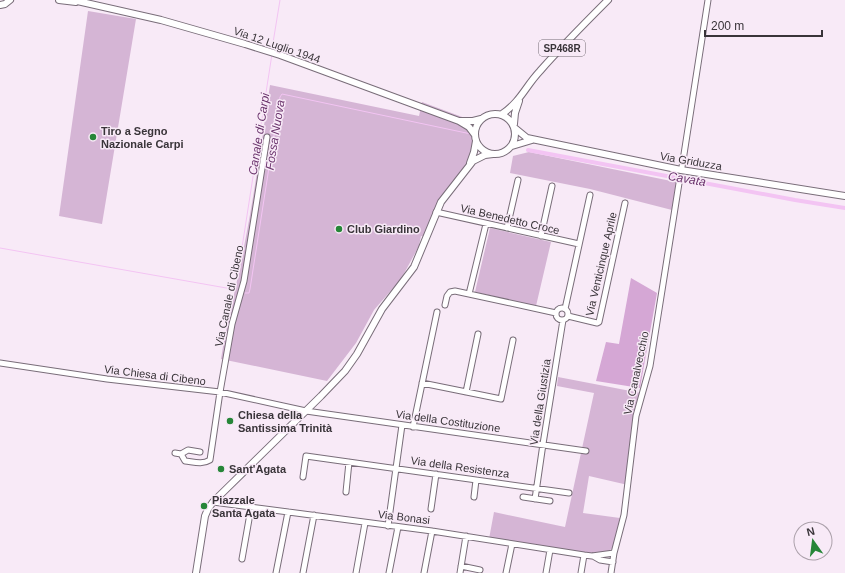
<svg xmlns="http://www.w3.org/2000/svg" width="845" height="573" viewBox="0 0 845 573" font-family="Helvetica,sans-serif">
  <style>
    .green { fill: #d5b5d5 }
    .forest { fill: #d5a7d5 }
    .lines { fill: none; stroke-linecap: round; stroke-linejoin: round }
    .stream { stroke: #f3c4f3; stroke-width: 1 }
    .canal { stroke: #f3c4f3; stroke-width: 4 }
    .minor-casing { stroke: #796d79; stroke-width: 7 }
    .major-casing { stroke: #796d79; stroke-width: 8 }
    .minor { stroke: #fff; stroke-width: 5 }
    .major { stroke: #fff; stroke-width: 6 }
    .poi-dot { fill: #268638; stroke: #f8eaf7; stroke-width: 1.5 }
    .labels { text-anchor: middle; stroke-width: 3; stroke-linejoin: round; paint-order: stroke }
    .shield { fill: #f8eaf7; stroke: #726b72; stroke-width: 1 }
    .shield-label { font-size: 10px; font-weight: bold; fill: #393439 }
    .street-label { font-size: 11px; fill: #393439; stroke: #f8eaf7 }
    .poi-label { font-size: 11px; font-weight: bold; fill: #393439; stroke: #f8eaf7; text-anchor: start }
    .water-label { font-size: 12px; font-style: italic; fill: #6a336c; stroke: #f8eaf7 }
  </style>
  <rect width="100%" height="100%" fill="#f8eaf7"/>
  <path class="green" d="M88 11 136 19 102 224 59 216Z
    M270 85 419 116 422 102 465 118 474 142 473 150 478 158 440 206 428 238 421 236 419 246 401 279 374 310 356 343 327 381 221 359C226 327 234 297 240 266 253 206 261 145 270 85Z
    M529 152 676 182 672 210 590 189 510 173 513 156Z
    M490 228 551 242 536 306 475 292Z
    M558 377 641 393 628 485 589 476 583 513 620 518C618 528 618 546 608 552 605 554 601 554 598 555L489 539 494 512 565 527 594 393 557 386Z"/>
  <path class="forest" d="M631 278 657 293 640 388 596 381 606 342 619 344Z"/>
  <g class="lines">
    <path class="stream" d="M272 49 280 0
      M0 248 232 289
      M239 267 272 54
      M245 293H249L250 289 280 97 282 94 471 134"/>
    <path class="canal" d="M528 150 795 200 845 208"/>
    <defs>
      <path id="minor" d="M682 167 708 0
        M436 212 579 244
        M486 224 469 294 556 313
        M507 228 518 180
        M541 236 552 186
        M445 305 447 296 450 292 455 291 469 294
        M556 314a6 6 0 1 1 12 0a6 6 0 1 1-12 0Z
        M565 309 590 195
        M568 316 597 323 599 322 625 203
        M0 363 107 379 220 392 306 411 586 451
        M422 383 501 399 513 340
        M466 392 478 334
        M413 427 437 312
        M175 453 181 454 185 461C194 462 202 465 210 460L220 392 232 324 244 281 267 137
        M181 454 188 450 200 452
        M303 477 306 456 569 493
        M346 492 349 462
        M474 497 476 480
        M523 497 550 501
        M535 499 543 444 563 320
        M213 502 432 531 584 555 592 556 614 553
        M431 509 436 474
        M388 526 402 425
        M593 556 600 560 613 562
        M242 559 251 508
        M461 566 480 570
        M276 573 288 512
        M303 573 314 515
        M356 573 365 523
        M389 573 398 527
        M424 573 432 531
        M460 573 466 536
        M506 573 512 544
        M546 573 550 550
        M581 573 584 555
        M611 573 614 553 624 515 636 416 650 366 680 177"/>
      <path id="major" d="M59 0 76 2
        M73 0 161 20 245 44 280 55 459 121 469 127 475 135
        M0 5 5 4 10 0
        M475 134a20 20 0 1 1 40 0a20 20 0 1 1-40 0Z
        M502 114C521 101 525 87 540 71 562 46 585 23 608 0
        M460 121H473L481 119
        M514 124 515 113 519 101
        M516 129 527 138 681 170 845 196
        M512 146 532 140
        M470 163 474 152 476 141
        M196 573 205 516 208 509 213 502 321 396 345 371 357 354 382 309 414 267 441 202 473 161 485 155 493 154"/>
    </defs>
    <use href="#minor" class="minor-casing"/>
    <use href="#major" class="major-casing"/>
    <use href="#minor" class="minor"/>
    <use href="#major" class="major"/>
  </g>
  <g class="poi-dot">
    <circle cx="93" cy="137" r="4"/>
    <circle cx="339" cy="229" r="4"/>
    <circle cx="230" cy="421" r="4"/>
    <circle cx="221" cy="469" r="4"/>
    <circle cx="204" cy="506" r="4"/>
  </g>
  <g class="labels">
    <rect class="shield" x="539" y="40" width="46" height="16" rx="3"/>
    <g class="shield-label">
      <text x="562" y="52">SP468R</text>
    </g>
    <g class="street-label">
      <text transform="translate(277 45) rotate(19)" y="4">Via 12 Luglio 1944</text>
      <text transform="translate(691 161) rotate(10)" y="4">Via Griduzza</text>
      <text transform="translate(510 219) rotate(13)" y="4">Via Benedetto Croce</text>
      <text transform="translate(601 264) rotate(-77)" y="4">Via Venticinque Aprile</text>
      <text transform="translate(229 296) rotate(-78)" y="4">Via Canale di Cibeno</text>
      <text transform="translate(636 373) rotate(-78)" y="4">Via Canalvecchio</text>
      <text transform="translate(155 375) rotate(7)" y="4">Via Chiesa di Cibeno</text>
      <text transform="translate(540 402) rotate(-81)" y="4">Via della Giustizia</text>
      <text transform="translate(448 421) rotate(8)" y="4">Via della Costituzione</text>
      <text transform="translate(460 467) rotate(8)" y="4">Via della Resistenza</text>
      <text transform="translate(404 517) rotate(7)" y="4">Via Bonasi</text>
    </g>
    <g class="poi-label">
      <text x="101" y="135">Tiro a Segno<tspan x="101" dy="13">Nazionale Carpi</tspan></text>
      <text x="347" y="233">Club Giardino</text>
      <text x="238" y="419">Chiesa della<tspan x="238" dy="13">Santissima Trinità</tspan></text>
      <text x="229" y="473">Sant'Agata</text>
      <text x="212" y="504">Piazzale<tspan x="212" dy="13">Santa Agata</tspan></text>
    </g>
    <g class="water-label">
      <text transform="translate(259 134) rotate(-81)" y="4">Canale di Carpi</text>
      <text transform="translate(275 135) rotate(-81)" y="4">Fossa Nuova</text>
      <text transform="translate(687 179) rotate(10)" y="4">Cavata</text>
    </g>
  </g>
  <g transform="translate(813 541) rotate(346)"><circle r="19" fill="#f8eaf7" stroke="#aca1ab"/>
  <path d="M0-3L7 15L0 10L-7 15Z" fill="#268638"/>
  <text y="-6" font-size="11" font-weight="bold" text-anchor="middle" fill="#393439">N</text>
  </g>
  <path d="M705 30v6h117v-6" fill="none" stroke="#393439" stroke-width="2"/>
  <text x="711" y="30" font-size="12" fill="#393439" stroke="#f8eaf7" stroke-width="3" paint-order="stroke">200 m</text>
</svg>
